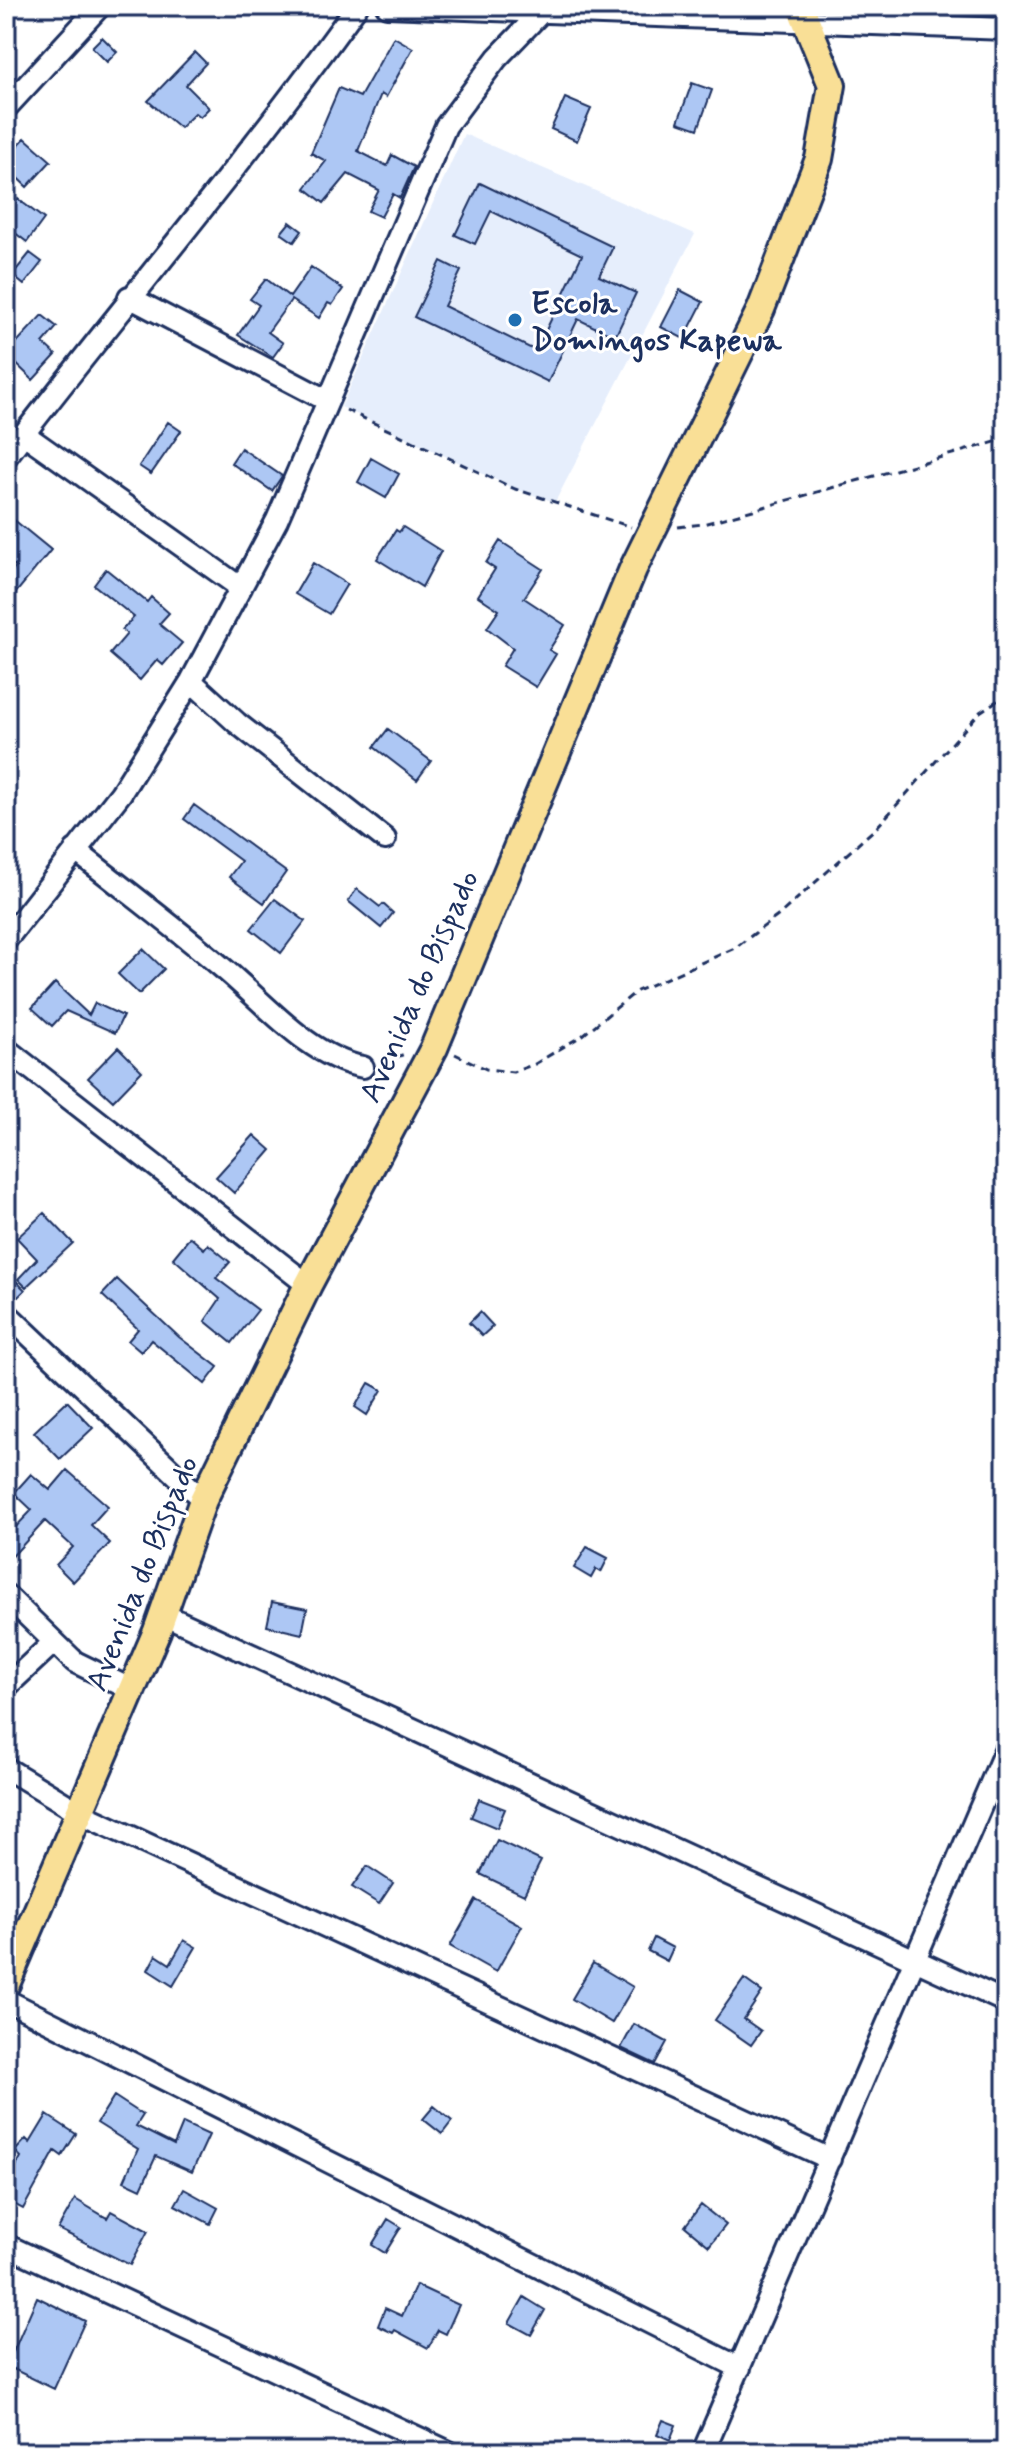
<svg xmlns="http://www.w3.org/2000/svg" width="1012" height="2458" viewBox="0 0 1012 2458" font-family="Mynerve,sans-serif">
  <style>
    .built { fill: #e6eefc }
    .building { fill: #adc7f4; stroke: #1b2f5e; stroke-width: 2 }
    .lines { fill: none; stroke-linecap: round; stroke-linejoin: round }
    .minor-casing { stroke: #1b2f5e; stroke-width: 26 }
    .major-casing { stroke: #1b2f5e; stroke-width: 32 }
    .path { stroke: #1b2f5e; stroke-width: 3; stroke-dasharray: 8 6; stroke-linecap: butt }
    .minor { stroke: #fff; stroke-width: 20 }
    .major { stroke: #f9df96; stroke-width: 26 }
    .poi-dot { fill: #1f6fb2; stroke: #fff; stroke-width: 3 }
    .labels { text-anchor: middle; stroke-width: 6; stroke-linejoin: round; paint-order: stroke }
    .poi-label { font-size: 32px; font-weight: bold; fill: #1b2f5e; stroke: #fff; text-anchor: start }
    .street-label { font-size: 32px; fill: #1b2f5e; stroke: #fff }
  </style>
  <rect width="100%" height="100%" fill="#fff"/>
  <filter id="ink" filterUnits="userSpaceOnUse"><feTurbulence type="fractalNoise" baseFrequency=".0125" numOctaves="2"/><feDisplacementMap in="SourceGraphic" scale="16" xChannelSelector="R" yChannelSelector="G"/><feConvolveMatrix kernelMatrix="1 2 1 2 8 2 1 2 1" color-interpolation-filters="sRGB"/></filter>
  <g filter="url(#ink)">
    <path class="built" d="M464 134 695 234 555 502 515 489 341 407Z"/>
    <path class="building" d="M102 37 117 52 107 62 92 47Z
      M394 37 413 48 386 97 381 94 358 151 387 166 392 155 414 167 400 198 393 194 381 217 368 211 379 190 348 174 324 203 305 188 326 161 311 153 339 88 360 97Z
      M195 52 206 63 186 85 209 108 200 117 195 113 180 128 148 101Z
      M692 83 712 90 698 129 678 122Z
      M565 98 591 109 577 141 551 129Z
      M25 138 51 161 27 187 6 167V158Z
      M480 183 613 247 599 276 636 293 615 337 578 319 548 382 414 317 441 261 461 271 444 306 536 351 582 255 491 211 475 244 455 235Z
      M18 199 44 219 27 242 6 226V214Z
      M290 222 302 231 294 242 281 233Z
      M30 253 42 262 24 285 12 275Z
      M311 267 343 289 332 305 328 303 319 318 291 300 268 332 283 343 273 357 238 335 259 305 250 299 266 279 290 297Z
      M680 290 703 302 684 339 661 327Z
      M42 315 57 327 43 343 56 355 33 380 6 354Z
      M168 422 181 431 151 474 139 466Z
      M241 448 282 476 272 491 231 463Z
      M371 458 399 474 386 498 358 482Z
      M13 519 51 550 6 605V579L16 567 6 559V528Z
      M403 527 441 551 422 587 377 559 396 530 399 532Z
      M500 541 543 569 524 598 565 625 549 650 556 654 536 687 502 666 513 648 487 628 499 610 478 596 495 569 486 563Z
      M313 563 347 584 329 614 295 594Z
      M106 569 147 602 151 597 169 613 159 624 182 643 163 665 157 660 140 680 110 654 127 634 122 630 134 617 94 585Z
      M388 729 431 761 417 780 374 747Z
      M194 805 286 872 264 903 229 877 241 861 184 819Z
      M357 889 380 907 383 904 393 913 381 928 348 901Z
      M275 899 305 921 281 953 251 929Z
      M143 949 164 969 139 994 118 974Z
      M55 983 89 1015 95 1003 123 1016 115 1033 66 1011 52 1026 32 1008Z
      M118 1047 142 1071 113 1101 88 1078Z
      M254 1135 271 1150 234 1193 216 1177Z
      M44 1213 73 1243 26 1287 18 1279 37 1259 17 1238Z
      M190 1237 204 1249 208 1244 230 1262 216 1278 258 1310 232 1343 205 1321 220 1299 173 1258Z
      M6 1271 25 1290 13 1302 6 1300Z
      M117 1279 179 1337 218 1367 205 1384 151 1340 141 1352 128 1341 138 1329 102 1295Z
      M480 1312 493 1326 482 1336 469 1323Z
      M369 1383 382 1390 367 1415 355 1407Z
      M67 1401 93 1428 60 1459 34 1432Z
      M67 1470 108 1506 91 1525 110 1543 73 1582 56 1565 73 1547 45 1521 6 1563V1537L32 1510 14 1493 31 1474 50 1490Z
      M587 1547 608 1558 601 1572 596 1569 591 1578 574 1568Z
      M272 1602 307 1609 302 1634 267 1626Z
      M479 1799 505 1809 497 1828 471 1817Z
      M497 1840 541 1861 524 1895 480 1874Z
      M367 1866 393 1883 379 1904 352 1887Z
      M476 1900 522 1926 496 1972 450 1946Z
      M654 1938 673 1948 667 1961 648 1951Z
      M184 1940 196 1947 173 1986 148 1970 156 1955 170 1964Z
      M593 1963 633 1987 612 2023 572 1999Z
      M744 1979 762 1992 744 2019 761 2031 751 2045 715 2020Z
      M634 2024 667 2042 655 2064 621 2048Z
      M114 2096 143 2115 136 2126 174 2145 183 2123 209 2135 192 2172 156 2156 141 2189 124 2181 138 2149 97 2123Z
      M434 2106 452 2121 442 2134 423 2119Z
      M47 2115 76 2134 62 2156 55 2151 23 2209 6 2200V2185L21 2157 15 2151 26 2139 30 2143Z
      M184 2189 218 2208 210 2224 175 2205Z
      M75 2199 107 2218 111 2211 148 2231 130 2265 58 2229Z
      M701 2205 726 2225 709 2246 685 2226Z
      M388 2219 401 2227 385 2253 372 2245Z
      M416 2285 459 2305 446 2334 438 2330 428 2348 395 2330 393 2333 378 2326 385 2308 402 2316Z
      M37 2297 85 2321 54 2389 7 2366Z
      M524 2297 545 2310 531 2335 509 2323Z
      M663 2420 676 2425 670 2440 657 2434Z"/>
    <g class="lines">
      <defs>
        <path id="minor" d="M387 6 1006 29
          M6 108 100 6
          M129 297 328 401
          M24 434 241 588
          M6 457C122 306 246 161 357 6
          M191 681 237 723 385 839
          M75 850C125 890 176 928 224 969 265 1003 309 1057 363 1067
          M6 940 121 793 191 681 277 520 446 126 497 58 547 6
          M6 1049 308 1285
          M6 1313 203 1500
          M6 1595 75 1662 132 1690
          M163 1614 1006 2002
          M6 1687 54 1642
          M6 1768 82 1814 830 2159
          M6 2000 740 2368
          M6 2245 449 2452
          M703 2452 1006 1748"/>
        <path id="major" d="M6 1984 157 1631 203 1500 308 1285 434 1048 633 569 761 309 819 159 832 85 800 6"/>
      </defs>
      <use href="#minor" class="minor-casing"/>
      <use href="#major" class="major-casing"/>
      <path class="path" d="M346 410 515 489 631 527
        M678 527 703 524 1006 439
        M455 1054 486 1069 513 1072 535 1064 583 1035 637 991 735 948 779 915 877 827 980 712 1006 695
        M382 1062 405 1054"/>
      <use href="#minor" class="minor"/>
      <use href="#major" class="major"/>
    </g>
  </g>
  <circle class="poi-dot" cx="515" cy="320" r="8"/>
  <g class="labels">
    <g class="poi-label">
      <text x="531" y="313">Escola<tspan x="531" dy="37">Domingos Kapewa</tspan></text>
    </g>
    <g class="street-label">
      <text transform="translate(418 986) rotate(-66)" y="11">Avenida do Bispado</text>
      <text transform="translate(141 1573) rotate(-68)" y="11">Avenida do Bispado</text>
    </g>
  </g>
  <rect width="1012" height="2458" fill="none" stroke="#fff" stroke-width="32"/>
  <rect x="16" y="16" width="980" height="2426" fill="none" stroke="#1b2f5e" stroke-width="3" filter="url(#ink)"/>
</svg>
